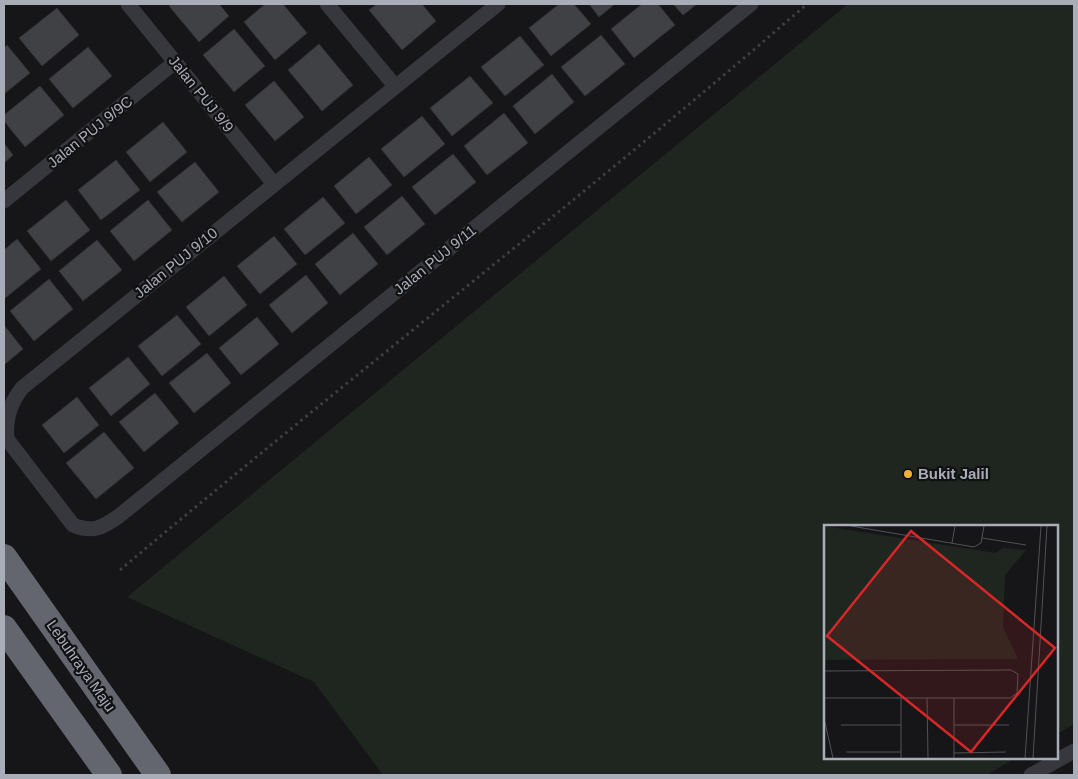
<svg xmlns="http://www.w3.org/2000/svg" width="1078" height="779" viewBox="0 0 1078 779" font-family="Arial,sans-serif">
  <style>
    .green { fill: #1e261f }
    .building { fill: #404145; stroke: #303034 }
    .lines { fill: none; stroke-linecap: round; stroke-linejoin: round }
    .path { stroke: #3d3f44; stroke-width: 3; stroke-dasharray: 2.5 4; stroke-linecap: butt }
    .minor { stroke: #37383d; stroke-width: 15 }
    .motorway { stroke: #63666e; stroke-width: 26 }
    .poi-dot { fill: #f2b134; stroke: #111113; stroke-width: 2 }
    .labels { text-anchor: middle; stroke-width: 4.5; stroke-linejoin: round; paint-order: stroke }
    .street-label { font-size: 15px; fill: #a8adb8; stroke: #111113 }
    .poi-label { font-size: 15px; font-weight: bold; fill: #a8adb8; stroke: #111113; text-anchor: start }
    .inset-road { fill: none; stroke: #505258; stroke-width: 1 }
    .view { fill: #d62828; fill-opacity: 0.15; stroke: #d62828; stroke-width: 2.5 }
    .inset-edge { fill: none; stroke: #a8adb8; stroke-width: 2.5 }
  </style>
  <rect width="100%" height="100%" fill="#161618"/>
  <path class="green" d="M848 4H1074V724L1057 734V526H826V758H1016L986 775H383L314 682 127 597Z"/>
  <path class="building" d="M171 4H219L229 16 199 42 169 6Z
    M265 4H283L307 33 275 60 244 22Z
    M377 4H422L436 21 402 50 369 10Z
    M559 4H574L591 24 551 56 529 28Z
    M589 4H615L599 17Z
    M642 4H658L675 25 634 58 611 29Z
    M673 4H697L683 15Z
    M57 8 79 35 42 66 19 38Z
    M234 29 265 66 234 92 203 55Z
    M601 35 625 64 585 96 561 67Z
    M520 36 544 65 505 96 481 67Z
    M319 44 353 85 322 111 288 70Z
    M7 45 30 73 4 94V48Z
    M88 47 112 76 73 108 49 79Z
    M552 74 574 102 535 134 513 106Z
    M470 76 493 103 452 136 430 108Z
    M274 81 304 117 275 141 245 105Z
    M40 86 64 115 25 147 4 121V115Z
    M504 113 528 143 487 175 464 146Z
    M422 116 445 144 404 177 381 149Z
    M163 122 187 152 150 182 126 152Z
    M4 143 13 155 4 163Z
    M453 154 476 182 435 215 412 187Z
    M369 157 392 185 356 214 334 186Z
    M116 160 140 190 101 220 78 190Z
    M195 162 219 192 182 222 157 192Z
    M402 196 425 224 387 255 364 227Z
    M323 197 345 223 305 255 284 229Z
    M66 200 90 230 51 261 27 231Z
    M148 200 172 230 134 261 110 231Z
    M353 233 378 264 340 295 315 264Z
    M274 236 297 264 260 294 237 266Z
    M17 239 41 269 4 299V250Z
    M97 240 122 270 83 301 59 271Z
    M306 275 328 303 292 333 269 305Z
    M224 276 247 305 209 336 186 307Z
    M49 279 73 309 34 341 10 311Z
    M177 315 201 344 162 376 138 346Z
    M257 317 279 344 241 375 219 348Z
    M4 325 23 349 4 365Z
    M207 353 231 383 194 413 169 383Z
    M128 357 150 384 111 416 89 388Z
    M155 393 179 423 144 452 119 422Z
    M77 397 99 425 64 453 42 425Z
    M104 432 134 468 96 499 66 463Z"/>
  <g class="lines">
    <path class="path" d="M120 570C347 379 583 198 807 4"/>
    <path class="minor" d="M128 4 274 184
      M327 4 395 86
      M498 4 22 388C10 403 5 419 7 439L73 525C93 533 102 528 119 516L751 4
      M4 201 175 62
      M1031 775 1074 751"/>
    <path class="motorway" d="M4 557 158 775
      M4 628 109 775"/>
  </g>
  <circle class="poi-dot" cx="908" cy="474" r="5"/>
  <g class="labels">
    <g class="street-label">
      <text transform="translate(201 94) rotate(51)" y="5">Jalan PUJ 9/9</text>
      <text transform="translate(90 132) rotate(-39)" y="5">Jalan PUJ 9/9C</text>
      <text transform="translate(435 260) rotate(-39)" y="5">Jalan PUJ 9/11</text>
      <text transform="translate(176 263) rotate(-39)" y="5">Jalan PUJ 9/10</text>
      <text transform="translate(81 666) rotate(55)" y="5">Lebuhraya Maju</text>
    </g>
    <g class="poi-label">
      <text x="918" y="479">Bukit Jalil</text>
    </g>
  </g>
  <g transform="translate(824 525)">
    <rect width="234" height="234" fill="#161618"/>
    <path d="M0 1 171 28 179 23 202 25 181 50 179 102 194 134 0 135Z" fill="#1e261f"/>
    <path class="inset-road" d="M27 1 150 22 157 18 160 1M158 13 202 20M128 18 131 1M0 146 187 145 194 149 193 168 186 173H0M77 173V233M103 173 104 233M130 173V233M0 193 9 233M17 200H77M130 200H185M22 227H77M130 228 182 227M201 233 217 1M209 233 223 1"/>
    <path class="view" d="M87 6 231 123 147 227 3 111Z"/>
    <rect width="234" height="234" class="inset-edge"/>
  </g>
  <rect width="1078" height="779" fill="none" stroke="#a8adb8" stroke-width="10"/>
</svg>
